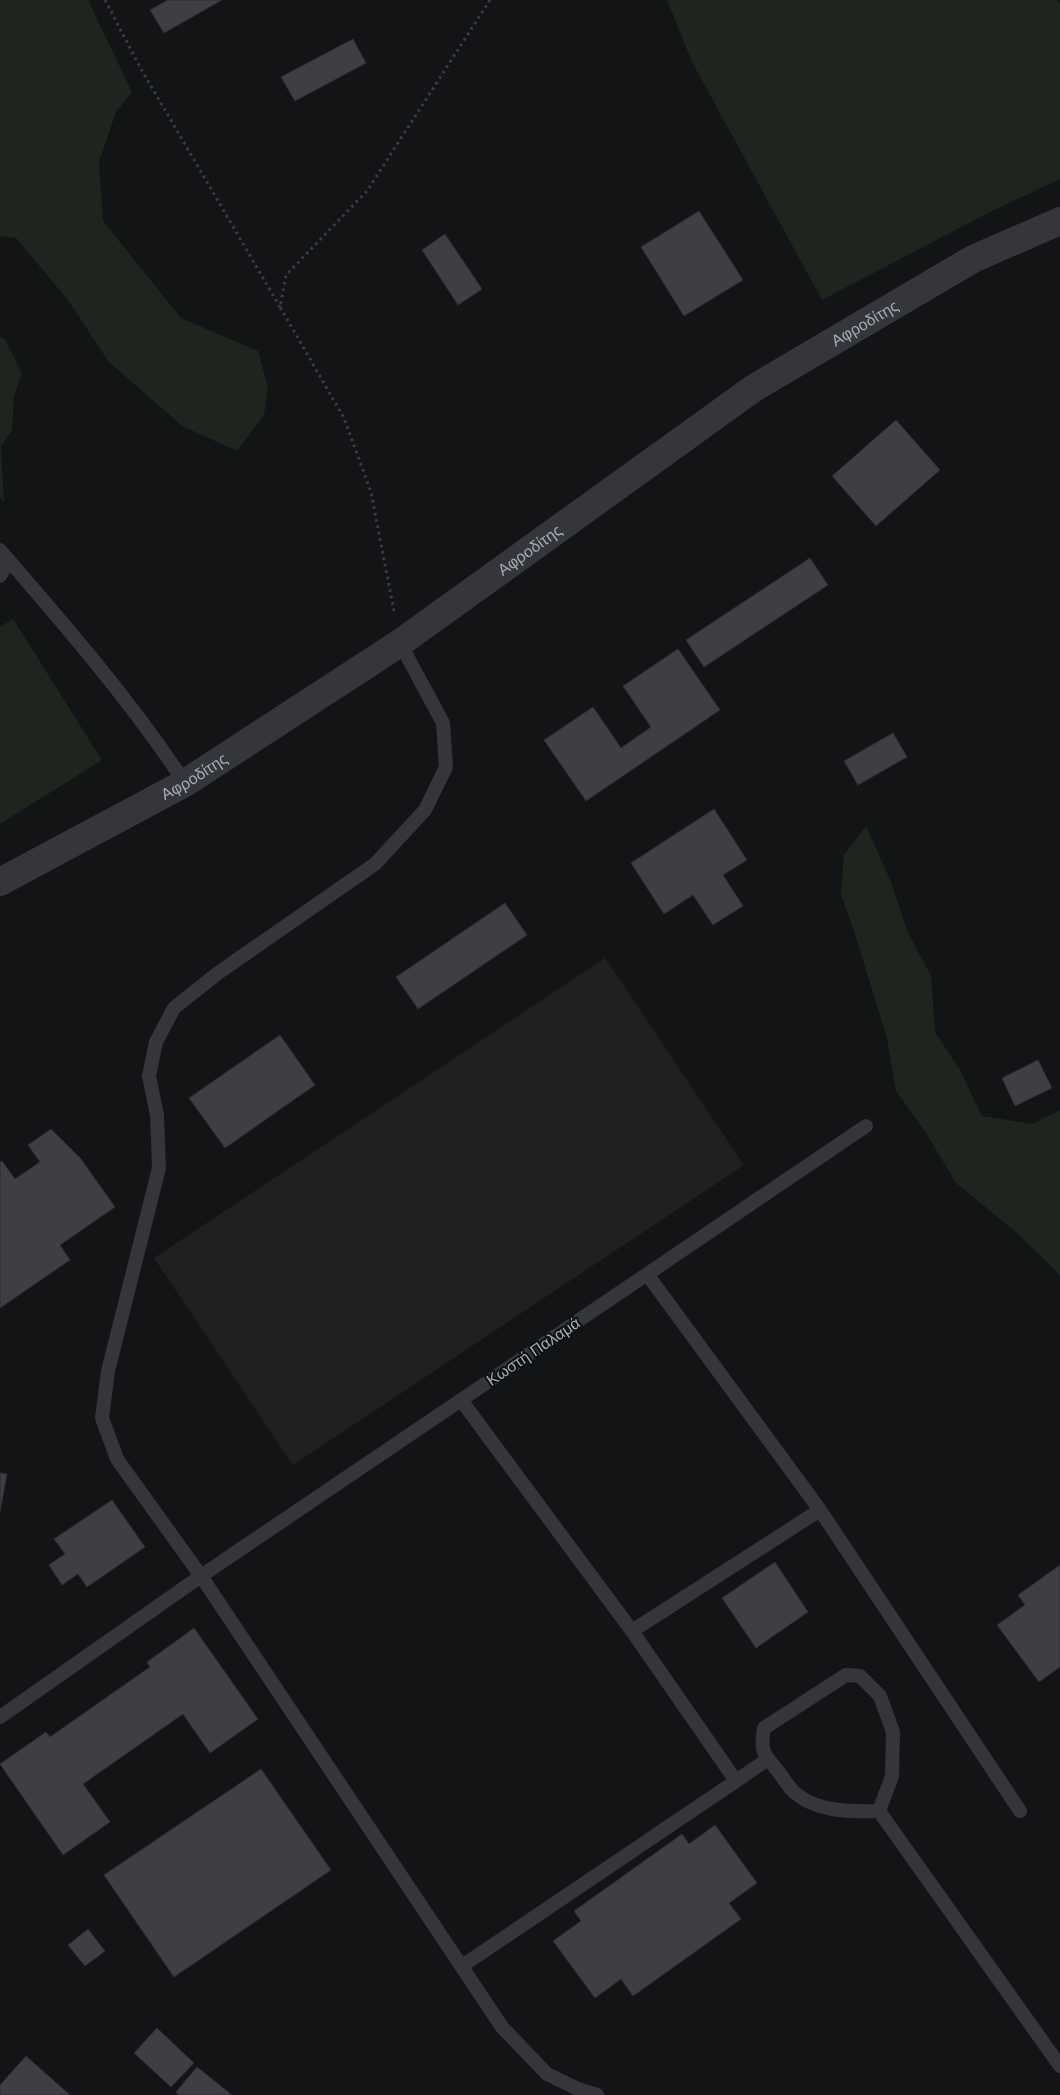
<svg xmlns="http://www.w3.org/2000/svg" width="1060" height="2095" viewBox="0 0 1060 2095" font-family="Helvetica,sans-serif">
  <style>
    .built { fill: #1f2022 }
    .green { fill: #1d251e }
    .building { fill: #3d3f42; stroke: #2d2e31 }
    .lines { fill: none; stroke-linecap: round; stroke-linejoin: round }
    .path { stroke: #3a3d42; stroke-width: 3; stroke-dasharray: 2.5 4; stroke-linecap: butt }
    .service { stroke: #34363b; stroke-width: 14 }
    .minor { stroke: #34363b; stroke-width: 28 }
    .labels { text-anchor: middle; stroke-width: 4; stroke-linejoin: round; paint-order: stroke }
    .street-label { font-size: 16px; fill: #a4acb6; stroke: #0e0f10 }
  </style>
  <rect width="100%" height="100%" fill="#131415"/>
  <path class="built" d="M605 958 744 1165 293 1465 154 1258Z"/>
  <path class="green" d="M0 0H88L132 92 116 112 99 162 103 221 181 318 258 351 268 387 264 415 237 451 182 426 108 361 68 300 16 238 0 236Z
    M667 0H1057L1060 4V179L990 212 822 300 692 62Z
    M0 337 5 339 22 373 14 396 12 430 1 447 4 502 0 497Z
    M13 619 102 760 0 824V627Z
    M866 826 891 882 908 933 931 976 935 1032 960 1070 982 1116 1032 1124 1060 1110V1275L1016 1232 956 1183 926 1133 896 1091 887 1038 853 928 841 895 844 855Z"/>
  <path class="building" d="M168 0H222L164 33 150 10Z
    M353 39 366 63 295 101 281 77Z
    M699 211 743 280 684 316 641 247Z
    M445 234 482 289 458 305 422 250Z
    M896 420 940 470 876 526 832 476Z
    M810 558 828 585 704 667 686 640Z
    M678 649 720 710 586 801 544 740 593 707 621 748 651 727 623 686Z
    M893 733 907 757 858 785 844 761Z
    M714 809 747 860 723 875 743 906 713 925 693 895 664 914 631 863Z
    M505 903 527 935 418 1009 396 977Z
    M280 1035 315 1085 225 1148 189 1098Z
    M1038 1060 1052 1088 1015 1106 1002 1078Z
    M51 1129 81 1159 115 1207 60 1245 70 1260 0 1308V1162L2 1161 15 1179 40 1162 28 1145Z
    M0 1473 7 1474 0 1512Z
    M112 1500 145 1547 87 1587 78 1574 62 1585 49 1565 65 1554 54 1539Z
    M775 1562 808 1612 756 1648 722 1598Z
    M1060 1565V1667L1039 1682 997 1625 1025 1605 1018 1595Z
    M194 1628 258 1719 210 1753 183 1714 83 1784 110 1822 63 1855 0 1764 46 1732 50 1737 150 1667 147 1662Z
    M261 1769 331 1870 174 1977 104 1875Z
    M715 1825 757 1883 729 1903 741 1919 633 1996 621 1979 595 1998 553 1941 581 1921 574 1911 682 1834 689 1844Z
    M88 1929 105 1951 85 1966 68 1945Z
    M157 2028 194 2063 171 2087 134 2053Z
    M26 2056 70 2095H0V2085Z
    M197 2067 232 2095H179L176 2092Z"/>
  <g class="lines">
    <path class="path" d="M105 0 141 69 280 307
      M394 611 371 492 344 418 280 307 286 275 367 191 490 0"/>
    <path class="service" d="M0 550C65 625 130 700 185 783
      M0 576 9 561
      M400 643 443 723 446 767 425 810 375 864 218 973 174 1008 156 1042 149 1076 157 1115 159 1168 108 1371 102 1418 117 1459 201 1576 502 2027 547 2074 578 2089 597 2095
      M647 1274 820 1510 1020 1811
      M461 1400 632 1631
      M846 1675 860 1676 880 1696 893 1732 892 1776 879 1811C850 1812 813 1812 791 1789 786 1783 782 1776 777 1770 763 1753 760 1750 764 1728Z
      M0 1717 201 1576 866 1126
      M736 1781 768 1759
      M879 1811 1060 2066
      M462 1966 736 1781 632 1631 820 1510"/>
    <path class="minor" id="s1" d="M0 882 185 783 400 643 754 388 973 259 1060 221"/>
  </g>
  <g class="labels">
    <g class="street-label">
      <text dy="6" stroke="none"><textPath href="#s1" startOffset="1031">Αφροδίτης</textPath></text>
      <text dy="6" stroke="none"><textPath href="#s1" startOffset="626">Αφροδίτης</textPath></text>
      <text dy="6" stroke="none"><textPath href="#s1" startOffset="221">Αφροδίτης</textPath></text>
      <text transform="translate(533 1351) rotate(-34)" y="6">Κωστή Παλαμά</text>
    </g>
  </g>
</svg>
